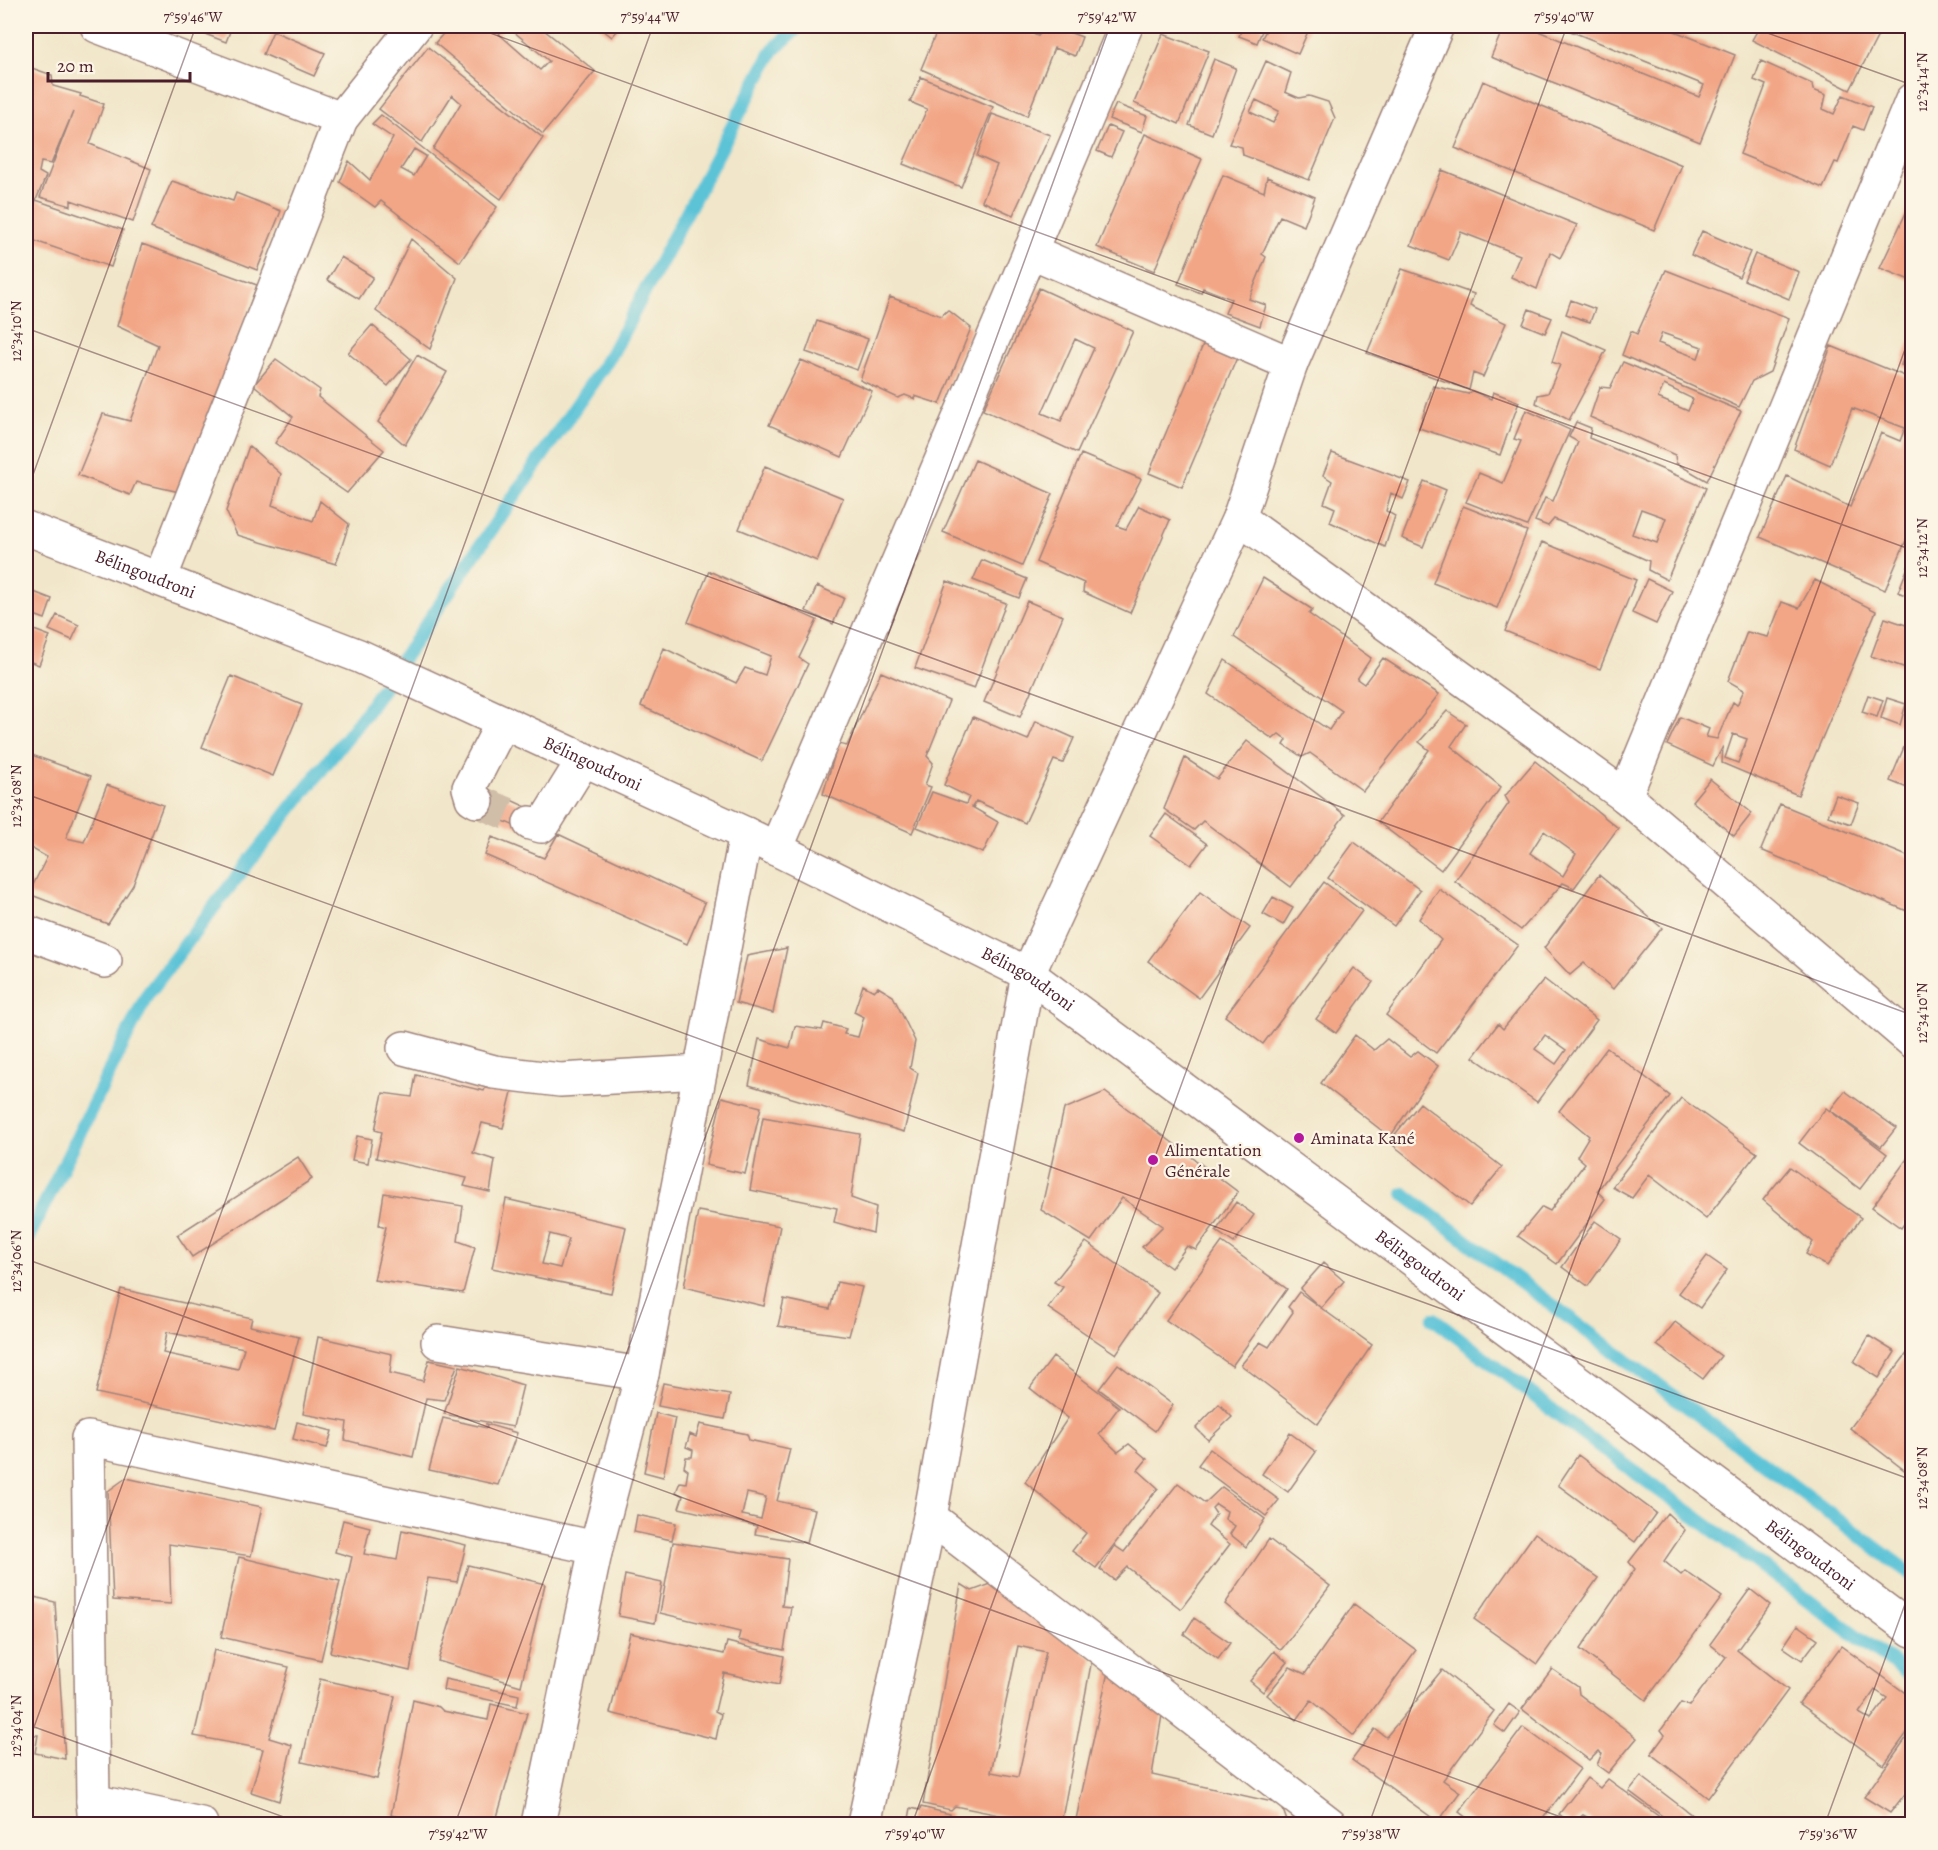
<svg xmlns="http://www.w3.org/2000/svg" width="1938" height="1850" viewBox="0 0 1938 1850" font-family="Alegreya,serif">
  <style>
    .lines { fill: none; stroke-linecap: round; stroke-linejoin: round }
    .stream { stroke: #5bc3d7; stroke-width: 14 }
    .building { fill: #f2a686; fill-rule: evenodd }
    .minor-tunnel { stroke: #d0bea9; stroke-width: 33; stroke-dasharray: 33 16; stroke-linecap: butt }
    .minor-casing { stroke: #9e827a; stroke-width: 36 }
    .minor { stroke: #fff; stroke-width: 33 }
    .ticks { fill: none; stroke: #4a1f2b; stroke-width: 1.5; stroke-opacity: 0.45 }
    .poi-dot { fill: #b5179e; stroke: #fcf5e5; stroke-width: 2 }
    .labels { text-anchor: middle; stroke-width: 4.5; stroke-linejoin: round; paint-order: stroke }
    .street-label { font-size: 18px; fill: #4a1f2b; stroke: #fcf5e5 }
    .poi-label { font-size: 18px; fill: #4a1f2b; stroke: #fcf5e5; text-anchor: start }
    .neatline { fill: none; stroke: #4a1f2b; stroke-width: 2 }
    .ticks-label { font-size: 15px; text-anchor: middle; fill: #4a1f2b }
  </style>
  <rect width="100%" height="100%" fill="#fcf5e5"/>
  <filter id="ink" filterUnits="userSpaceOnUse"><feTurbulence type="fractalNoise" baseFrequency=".0167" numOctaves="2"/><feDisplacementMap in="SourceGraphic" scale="12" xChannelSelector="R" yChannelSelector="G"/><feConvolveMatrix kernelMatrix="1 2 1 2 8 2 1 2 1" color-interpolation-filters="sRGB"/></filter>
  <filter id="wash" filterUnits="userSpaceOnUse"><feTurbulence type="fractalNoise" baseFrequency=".008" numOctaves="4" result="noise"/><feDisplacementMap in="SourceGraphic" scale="24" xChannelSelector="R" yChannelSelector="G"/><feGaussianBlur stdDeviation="1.35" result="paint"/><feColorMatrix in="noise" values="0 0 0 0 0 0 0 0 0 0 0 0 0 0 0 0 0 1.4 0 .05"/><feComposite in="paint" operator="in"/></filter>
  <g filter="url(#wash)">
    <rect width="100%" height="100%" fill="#f1e6c9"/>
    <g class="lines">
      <path class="stream" d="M1404 1194 1912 1575
        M26 1242 147 995 223 895 365 714 611 355 773 50 799 26
        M1434 1319 1594 1442 1912 1677"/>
    </g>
    <g id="blocks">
      <path class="building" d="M184 26H232L226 42Z
        M450 26H506L499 34 540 70 549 61 507 26H539L595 71 543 134 435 43Z
        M598 26H621L612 37Z
        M939 26H1015L1038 36 1047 26H1052L1082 37 1075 56 1054 48 1027 116 921 69Z
        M1243 26H1264L1257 43 1239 36Z
        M1268 26H1300L1309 29 1298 54 1262 38Z
        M1504 26H1526L1699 97 1704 85 1558 26H1662L1735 55 1700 142 1491 57Z
        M1760 26H1792L1797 28 1798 26H1883L1850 90 1752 40Z
        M273 31 325 53 314 76 263 54Z
        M1163 34 1209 51 1179 124 1134 103Z
        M428 47 543 138 501 199 433 149 461 103 452 95 422 142 379 109Z
        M1214 59 1236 68 1212 134 1189 125Z
        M1266 61 1291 73 1285 92 1299 98 1309 96 1328 102 1335 118 1309 180 1243 155 1242 147 1229 144ZM1256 100 1279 111 1273 123 1250 112Z
        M1761 61 1812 84 1813 90 1826 95 1823 109 1834 114 1843 95 1872 107 1863 130 1853 126 1838 163 1835 162 1823 188 1740 154 1766 85 1754 80Z
        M26 66 52 75 53 86 81 94 80 96 104 104 90 144 151 169 133 222 71 200V206L40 197 73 112 51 164 41 162 39 172 46 176 36 200 26 195V162L28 155 26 154Z
        M921 77 993 107 961 187 903 164 927 109 910 102Z
        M1483 81 1682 165 1654 230 1455 148Z
        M1116 104 1147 116 1142 132 1109 119Z
        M992 114 1050 135 1013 215 982 201 997 165 977 156Z
        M381 115 497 207 460 262 381 201 375 207 340 182 349 161 370 180 393 138 372 124ZM414 149 426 156 414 176 401 169Z
        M1108 126 1122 132 1111 157 1097 151Z
        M1145 134 1202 159 1154 271 1097 247Z
        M1442 170 1577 225 1560 258 1550 252 1537 289 1511 277 1520 255 1461 232 1449 260 1411 245Z
        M1223 175 1264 192 1267 177 1315 197 1304 226 1280 216 1262 254 1266 257 1249 299 1266 305 1260 326 1225 313 1231 299 1203 288 1201 293 1178 284Z
        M172 181 233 201 236 193 281 211 257 270 151 228Z
        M36 200 123 230 111 267 26 238V230Z
        M1912 200V281L1880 268Z
        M1702 231 1750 252 1739 277 1691 255Z
        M411 239 457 278 430 349 376 311Z
        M142 244 257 285 184 493 136 482 130 495 78 475 103 414 130 421 158 345 117 326Z
        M1755 254 1799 272 1789 299 1744 280Z
        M341 257 373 277 359 299 327 280Z
        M1402 269 1474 294 1470 306 1506 323 1483 377 1473 373 1469 390 1367 353Z
        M1666 270 1789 318 1770 372 1752 381 1739 407 1622 355 1631 331 1637 334ZM1662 333 1702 347 1698 358 1658 343Z
        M1039 288 1133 331 1077 453 983 410ZM1075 339 1094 348 1061 421 1042 413Z
        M890 297 941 316 948 310 971 328 940 404 915 396V399L905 395 898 398 860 380Z
        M1571 300 1595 309 1590 322 1566 314Z
        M1529 309 1552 318 1545 333 1523 324Z
        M817 321 868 339 857 370 806 352Z
        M372 325 411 359 388 386 348 353Z
        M1562 331 1606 350 1569 420 1536 403 1538 395 1548 393 1560 365 1552 362Z
        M1912 335V370L1901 365Z
        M1206 338 1239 353 1182 487 1149 473Z
        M1831 346 1912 379V452L1909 459 1912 461V526L1885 590 1760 537 1787 476 1850 507 1881 433 1900 441 1905 428 1852 408 1830 465 1794 449Z
        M417 355 447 372 405 445 378 422Z
        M276 359 320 390 318 397 384 450 347 493 275 443 293 417 254 385Z
        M801 360 872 391 842 457 769 425Z
        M1623 362 1741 411 1707 481 1676 463 1675 455 1590 417 1600 387 1610 388ZM1664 385 1693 399 1688 411 1658 398Z
        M1433 386 1468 394 1472 391 1491 399 1493 392 1519 402 1500 455 1419 428Z
        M1526 410 1570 430 1527 526 1466 502 1479 473 1503 483 1521 441 1514 439Z
        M1576 422 1591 428 1589 438 1706 488 1667 580 1648 570 1649 561 1554 519 1548 526 1535 521 1545 498 1553 501 1578 442 1569 437ZM1641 509 1666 518 1657 543 1632 534Z
        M249 446 281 474 272 505 313 521 320 501 349 524 336 564 237 535 226 511Z
        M1332 453 1410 482 1403 499 1391 493 1386 511 1395 516 1385 547 1330 522 1335 508 1324 503 1332 481 1323 475Z
        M1081 454 1141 479 1117 526 1126 529 1139 506 1170 520 1130 613 1083 592 1084 583 1036 562Z
        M975 460 1053 494 1022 566 943 532Z
        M765 466 843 498 817 561 739 529Z
        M1424 481 1446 490 1423 547 1402 538Z
        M1463 506 1527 531 1497 608 1433 583Z
        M1542 542 1636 580 1600 669 1505 631Z
        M1912 557V598L1898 592Z
        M982 560 1027 579 1019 598 973 580Z
        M709 571 817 620 799 658 808 664 762 761 641 706 664 648 736 683 745 668 765 675 771 656 688 622Z
        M1263 578 1313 610 1309 614 1371 658 1357 679 1364 684 1383 658 1439 694 1363 791 1310 753 1302 757 1284 745 1287 740 1279 734 1273 739 1208 694 1225 660 1329 730 1342 711 1234 637Z
        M1647 579 1672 591 1656 624 1632 613Z
        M1815 580 1876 611 1798 795 1722 763 1723 746 1713 766 1667 745 1680 717 1709 729 1706 737 1717 739 1733 702 1737 705 1744 690 1728 681 1747 632 1768 637 1782 602 1799 608ZM1733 734 1747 739 1738 763 1725 758Z
        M947 581 1006 603 974 689 915 668Z
        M817 586 844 598 833 624 806 611Z
        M26 589 52 599 45 619 26 612Z
        M1027 601 1063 616 1020 717 984 702Z
        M57 615 79 625 72 640 49 630Z
        M1885 618 1912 627V660L1909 669 1871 656Z
        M26 627 50 636 39 665 26 660Z
        M881 672 949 701 927 756 933 763 925 785 931 787 912 833 823 794 838 744 847 746Z
        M231 676 302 705 273 776 202 747Z
        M1868 695 1883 700 1877 717 1862 712Z
        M1887 698 1906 704 1900 725 1881 718Z
        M1447 711 1466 724 1451 746 1501 787 1441 870 1378 822 1429 750 1419 742Z
        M973 717 1028 740 1036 721 1074 738 1063 763 1054 760 1025 823 976 801 972 807 998 822 983 853 917 827 932 792 966 804 969 797 944 785Z
        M1907 740 1912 742V790L1890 781Z
        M1247 741 1345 815 1291 887 1203 821 1194 830 1164 809 1185 758 1217 779Z
        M26 753 91 776 66 838 84 842 107 785 163 805 133 885 108 924 26 893V881L33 885 47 857 29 847 26 854Z
        M1535 761 1618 828 1574 888 1563 883 1521 930 1455 881 1509 803 1505 796ZM1544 831 1576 854 1563 876 1530 853Z
        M1710 779 1752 813 1734 836 1692 801Z
        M483 787 535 811 526 831 474 808Z
        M1836 795 1859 803 1851 824 1828 816Z
        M1780 804 1912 858V913L1761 850Z
        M1166 814 1207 844 1191 865 1150 836Z
        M558 834 705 903 687 944 485 855 492 837 544 858Z
        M1354 842 1420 890 1394 926 1328 878Z
        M1599 875 1662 928 1613 989 1584 963 1570 975 1544 948Z
        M1324 882 1362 911 1263 1044 1225 1016Z
        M1439 889 1518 945 1436 1053 1386 1015 1441 940 1419 919Z
        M1200 892 1250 928 1199 998 1148 961Z
        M1273 897 1293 908 1283 925 1263 914Z
        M787 948 773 1013 736 1003 747 956Z
        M1354 968 1373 982 1336 1033 1316 1019Z
        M1544 979 1597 1020 1537 1102 1473 1057 1498 1024 1503 1029ZM1545 1035 1566 1050 1556 1064 1535 1049Z
        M863 985 874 991 878 987 893 996 915 1041 910 1068 918 1073 904 1132 749 1085 759 1039 790 1048 795 1026 822 1030 824 1023 846 1029 844 1034 858 1037 864 1017 854 1012Z
        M1355 1035 1374 1050 1387 1039 1410 1057 1418 1051 1438 1066 1390 1137 1321 1083Z
        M1607 1048 1670 1096 1597 1191 1605 1199 1557 1264 1518 1236 1542 1207 1550 1211 1585 1163 1577 1156 1589 1136 1559 1111Z
        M416 1075 484 1091 488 1082 513 1088 503 1128 482 1123 473 1153 495 1160 490 1192 464 1186 467 1178 376 1158 382 1132 375 1130 383 1093 412 1097Z
        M1845 1091 1896 1128 1881 1147 1830 1110Z
        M1105 1092 1238 1192 1196 1250 1187 1246 1171 1268 1142 1247 1163 1226 1122 1198 1091 1241 1041 1210 1064 1109Z
        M722 1097 761 1107 745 1174 706 1165Z
        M1681 1098 1757 1153 1706 1219 1649 1175 1632 1198 1612 1187Z
        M1420 1103 1502 1167 1470 1206 1389 1142Z
        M1826 1108 1887 1154 1860 1189 1799 1143Z
        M763 1117 860 1134 851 1198 876 1207 873 1233 834 1222 837 1208 750 1190Z
        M357 1136 372 1139 368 1163 352 1160Z
        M1912 1152V1213L1901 1228 1872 1207Z
        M298 1157 312 1179 192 1257 177 1235Z
        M1790 1167 1861 1218 1827 1266 1806 1254 1813 1242 1763 1200Z
        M384 1193 463 1206 458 1241 475 1247 463 1293 374 1280 386 1227 379 1225Z
        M506 1199 626 1227 611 1293 492 1268ZM550 1234 569 1239 560 1268 542 1264Z
        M1236 1202 1254 1215 1234 1243 1216 1231Z
        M698 1211 780 1226 764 1306 684 1287Z
        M1595 1221 1621 1239 1588 1286 1562 1267Z
        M1086 1242 1158 1293 1116 1354 1048 1308 1063 1287 1054 1282Z
        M1222 1242 1287 1289 1232 1366 1166 1320Z
        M1707 1256 1727 1270 1700 1308 1679 1293Z
        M1323 1263 1344 1281 1321 1308 1300 1289Z
        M837 1282 862 1287 849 1336 778 1326 784 1299 830 1309Z
        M121 1289 252 1318 250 1326 299 1337 274 1431 96 1393ZM167 1332 244 1348 238 1369 163 1353Z
        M1299 1292 1372 1345 1318 1424 1241 1365 1260 1342 1269 1347 1293 1312 1288 1307Z
        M1675 1322 1721 1356 1703 1379 1657 1345Z
        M1869 1336 1895 1352 1879 1378 1854 1362Z
        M318 1337 392 1354 390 1373 423 1381 429 1360 457 1366 444 1400 426 1398 413 1457 345 1440 347 1422 303 1414Z
        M1912 1347V1476L1850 1428Z
        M1053 1357 1119 1407 1099 1434 1118 1452 1129 1444 1147 1459 1138 1470 1158 1488 1096 1568 1072 1551 1086 1533 1025 1482 1068 1418 1030 1388Z
        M1118 1364 1173 1405 1155 1431 1099 1389Z
        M460 1366 523 1385 513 1427 444 1414Z
        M663 1383 730 1395 725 1419 658 1406Z
        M1219 1404 1232 1417 1208 1440 1196 1428Z
        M656 1413 675 1418 663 1477 644 1472Z
        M443 1418 487 1428 486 1424 517 1433 498 1485 429 1470Z
        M297 1422 332 1431 327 1448 293 1439Z
        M700 1424 747 1434 749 1440 790 1449 777 1501 815 1509 807 1543 755 1534 757 1526 679 1508 683 1496 676 1492 680 1482 686 1483 688 1470 684 1467 686 1457H692L693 1450 686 1447 690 1434 696 1437ZM747 1493 766 1497 761 1519 742 1515Z
        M1290 1433 1316 1452 1288 1492 1262 1474Z
        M1210 1449 1279 1500 1266 1516 1198 1465Z
        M1578 1455 1656 1513 1635 1542 1558 1485Z
        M126 1478 262 1507 251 1556 169 1544 171 1604 113 1600 108 1491Z
        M1178 1483 1205 1503 1222 1487 1265 1519 1246 1547 1230 1534 1235 1526 1225 1519 1227 1511 1216 1504 1212 1508 1216 1514 1208 1526 1230 1544 1181 1609 1127 1567 1114 1580 1100 1569 1115 1546 1124 1552Z
        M1667 1513 1685 1530 1664 1561 1681 1575 1685 1571 1722 1597 1646 1700 1580 1649 1635 1569 1629 1562Z
        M637 1515 676 1523 672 1540 634 1532Z
        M343 1520 370 1527 364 1554 397 1560 402 1530 466 1545 457 1582 428 1578 410 1671 330 1652 352 1557 335 1552Z
        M1535 1533 1598 1578 1537 1664 1474 1619Z
        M1269 1539 1330 1586 1281 1650 1225 1604Z
        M673 1542 788 1559 782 1606 791 1607 784 1650 738 1640 740 1632 660 1613Z
        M239 1557 340 1581 321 1660 221 1637Z
        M468 1565 545 1584 521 1686 438 1661Z
        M625 1575 662 1583 655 1623 618 1616Z
        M999 1581 1092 1659 1061 1824H1044L955 1806 951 1810 923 1804 961 1584 972 1591ZM1018 1646 1046 1652 1018 1777 991 1772Z
        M1750 1589 1770 1605 1737 1650 1788 1690 1708 1798 1651 1754 1665 1735 1661 1730 1681 1703 1689 1706 1726 1657 1710 1644Z
        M26 1595 55 1602 65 1759 35 1753 38 1735H26Z
        M1354 1604 1416 1650 1354 1736 1311 1700 1297 1720 1267 1695 1290 1667 1305 1674Z
        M1194 1618 1230 1643 1218 1659 1184 1634Z
        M1798 1625 1818 1639 1802 1660 1783 1647Z
        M630 1633 724 1654 727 1642 784 1656 779 1685 724 1673 715 1711 721 1714 716 1739 610 1713Z
        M1841 1646 1912 1698V1726L1884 1765 1799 1703ZM1875 1690 1887 1698 1871 1720 1859 1713Z
        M214 1650 289 1667 269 1738 292 1745 279 1801 251 1792 263 1749 194 1736Z
        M1274 1651 1287 1662 1263 1692 1250 1681Z
        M1109 1667 1163 1709 1152 1775 1281 1804 1288 1824H1075Z
        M1552 1669 1578 1687 1579 1694 1637 1738 1608 1773 1597 1765 1602 1753 1598 1751 1589 1760 1522 1709Z
        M1442 1670 1494 1711 1443 1780 1460 1792 1438 1822 1352 1760 1375 1729 1386 1737Z
        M320 1679 395 1696 377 1779 302 1762Z
        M445 1679 519 1695 517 1706 443 1690Z
        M413 1700 439 1707 443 1711 488 1720 491 1704 527 1713 495 1824H431L391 1815Z
        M1509 1704 1520 1712 1505 1733 1494 1725Z
        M1523 1727 1580 1769 1539 1824H1475L1459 1812Z
        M1912 1730V1785L1890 1813 1864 1797Z
        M1641 1776 1697 1819 1694 1824H1673L1629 1791Z
        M1587 1778 1600 1788 1608 1779 1669 1824H1592L1594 1821 1583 1815 1572 1824 1559 1814Z
        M921 1807 950 1814 949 1818 972 1824H908L911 1808 920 1810Z"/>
    </g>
  </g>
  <g filter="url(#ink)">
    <use href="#blocks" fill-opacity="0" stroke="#9e827a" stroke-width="1.5"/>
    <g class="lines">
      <path class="minor-tunnel" d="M477 801 530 823"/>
      <defs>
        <g id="minor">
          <path d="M97 26 341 119"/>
          <path d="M1030 251 1291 364"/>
          <path d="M1239 518 1625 796 1912 1041"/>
          <path id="s1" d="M26 528 359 656 746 834 1028 974 1912 1630"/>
          <path d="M160 579 341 119 415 26"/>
          <path d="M1625 796 1912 100"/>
          <path d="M477 801 472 798 469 788 503 722"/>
          <path d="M530 823 541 826 545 822 584 759"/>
          <path d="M776 849 1126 26"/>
          <path d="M26 932 105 961"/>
          <path d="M404 1048 494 1072 560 1080 700 1072"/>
          <path d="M438 1342 642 1374"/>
          <path d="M930 1517 1330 1824"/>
          <path d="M93 1801 201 1824"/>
          <path d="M95 1824 93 1801 88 1438 596 1548"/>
          <path d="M538 1824 596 1548 642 1374 746 834"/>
          <path d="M864 1824 930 1517 1028 974 1239 518 1291 364 1437 26"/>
        </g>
      </defs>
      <use href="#minor" class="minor-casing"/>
      <use href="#minor" class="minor"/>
    </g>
  </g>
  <path class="ticks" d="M471 26 1912 550M1748 26 1912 85M26 328 1912 1015M26 494 196 26M26 794 1912 1480M26 1259 1580 1824M26 1724 303 1824M26 1749 653 26M455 1824 1110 26M912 1824 1567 26M1369 1824 1912 330M1825 1824 1912 1585"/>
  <g class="poi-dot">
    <circle cx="1299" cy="1138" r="6"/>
    <circle cx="1153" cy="1160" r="6"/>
  </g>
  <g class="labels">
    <g class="street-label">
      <text dy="6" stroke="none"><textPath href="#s1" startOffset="128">Bélingoudroni</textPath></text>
      <text dy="6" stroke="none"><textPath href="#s1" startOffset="614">Bélingoudroni</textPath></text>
      <text dy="6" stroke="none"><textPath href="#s1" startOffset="1100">Bélingoudroni</textPath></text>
      <text dy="6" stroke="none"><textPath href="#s1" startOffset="1586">Bélingoudroni</textPath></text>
      <text dy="6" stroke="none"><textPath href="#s1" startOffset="2072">Bélingoudroni</textPath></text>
    </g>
    <g class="poi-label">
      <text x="1311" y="1144">Aminata Kané</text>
      <text x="1165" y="1156">Alimentation<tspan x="1165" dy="21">Générale</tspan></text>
    </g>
  </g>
  <rect width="1938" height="1850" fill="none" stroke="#fcf5e5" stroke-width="66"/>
  <path d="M48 72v9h142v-9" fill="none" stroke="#4a1f2b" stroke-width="3"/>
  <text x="57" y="72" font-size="18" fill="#4a1f2b" stroke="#fcf5e5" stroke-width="4.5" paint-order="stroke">20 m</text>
  <rect x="33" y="33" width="1872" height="1784" class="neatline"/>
  <g class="ticks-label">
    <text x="193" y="22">7°59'46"W</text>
    <text x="650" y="22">7°59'44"W</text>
    <text x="1107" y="22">7°59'42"W</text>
    <text x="1564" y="22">7°59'40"W</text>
    <text transform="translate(1922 82) rotate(-90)" y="5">12°34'14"N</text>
    <text transform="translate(16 331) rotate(-90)" y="5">12°34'10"N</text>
    <text transform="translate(1922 548) rotate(-90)" y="5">12°34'12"N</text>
    <text transform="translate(16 796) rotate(-90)" y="5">12°34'08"N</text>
    <text transform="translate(1922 1013) rotate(-90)" y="5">12°34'10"N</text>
    <text transform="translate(16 1261) rotate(-90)" y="5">12°34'06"N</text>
    <text transform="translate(1922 1478) rotate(-90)" y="5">12°34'08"N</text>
    <text transform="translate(16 1726) rotate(-90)" y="5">12°34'04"N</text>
    <text x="458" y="1839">7°59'42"W</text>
    <text x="915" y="1839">7°59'40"W</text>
    <text x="1371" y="1839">7°59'38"W</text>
    <text x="1828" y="1839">7°59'36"W</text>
  </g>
</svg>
